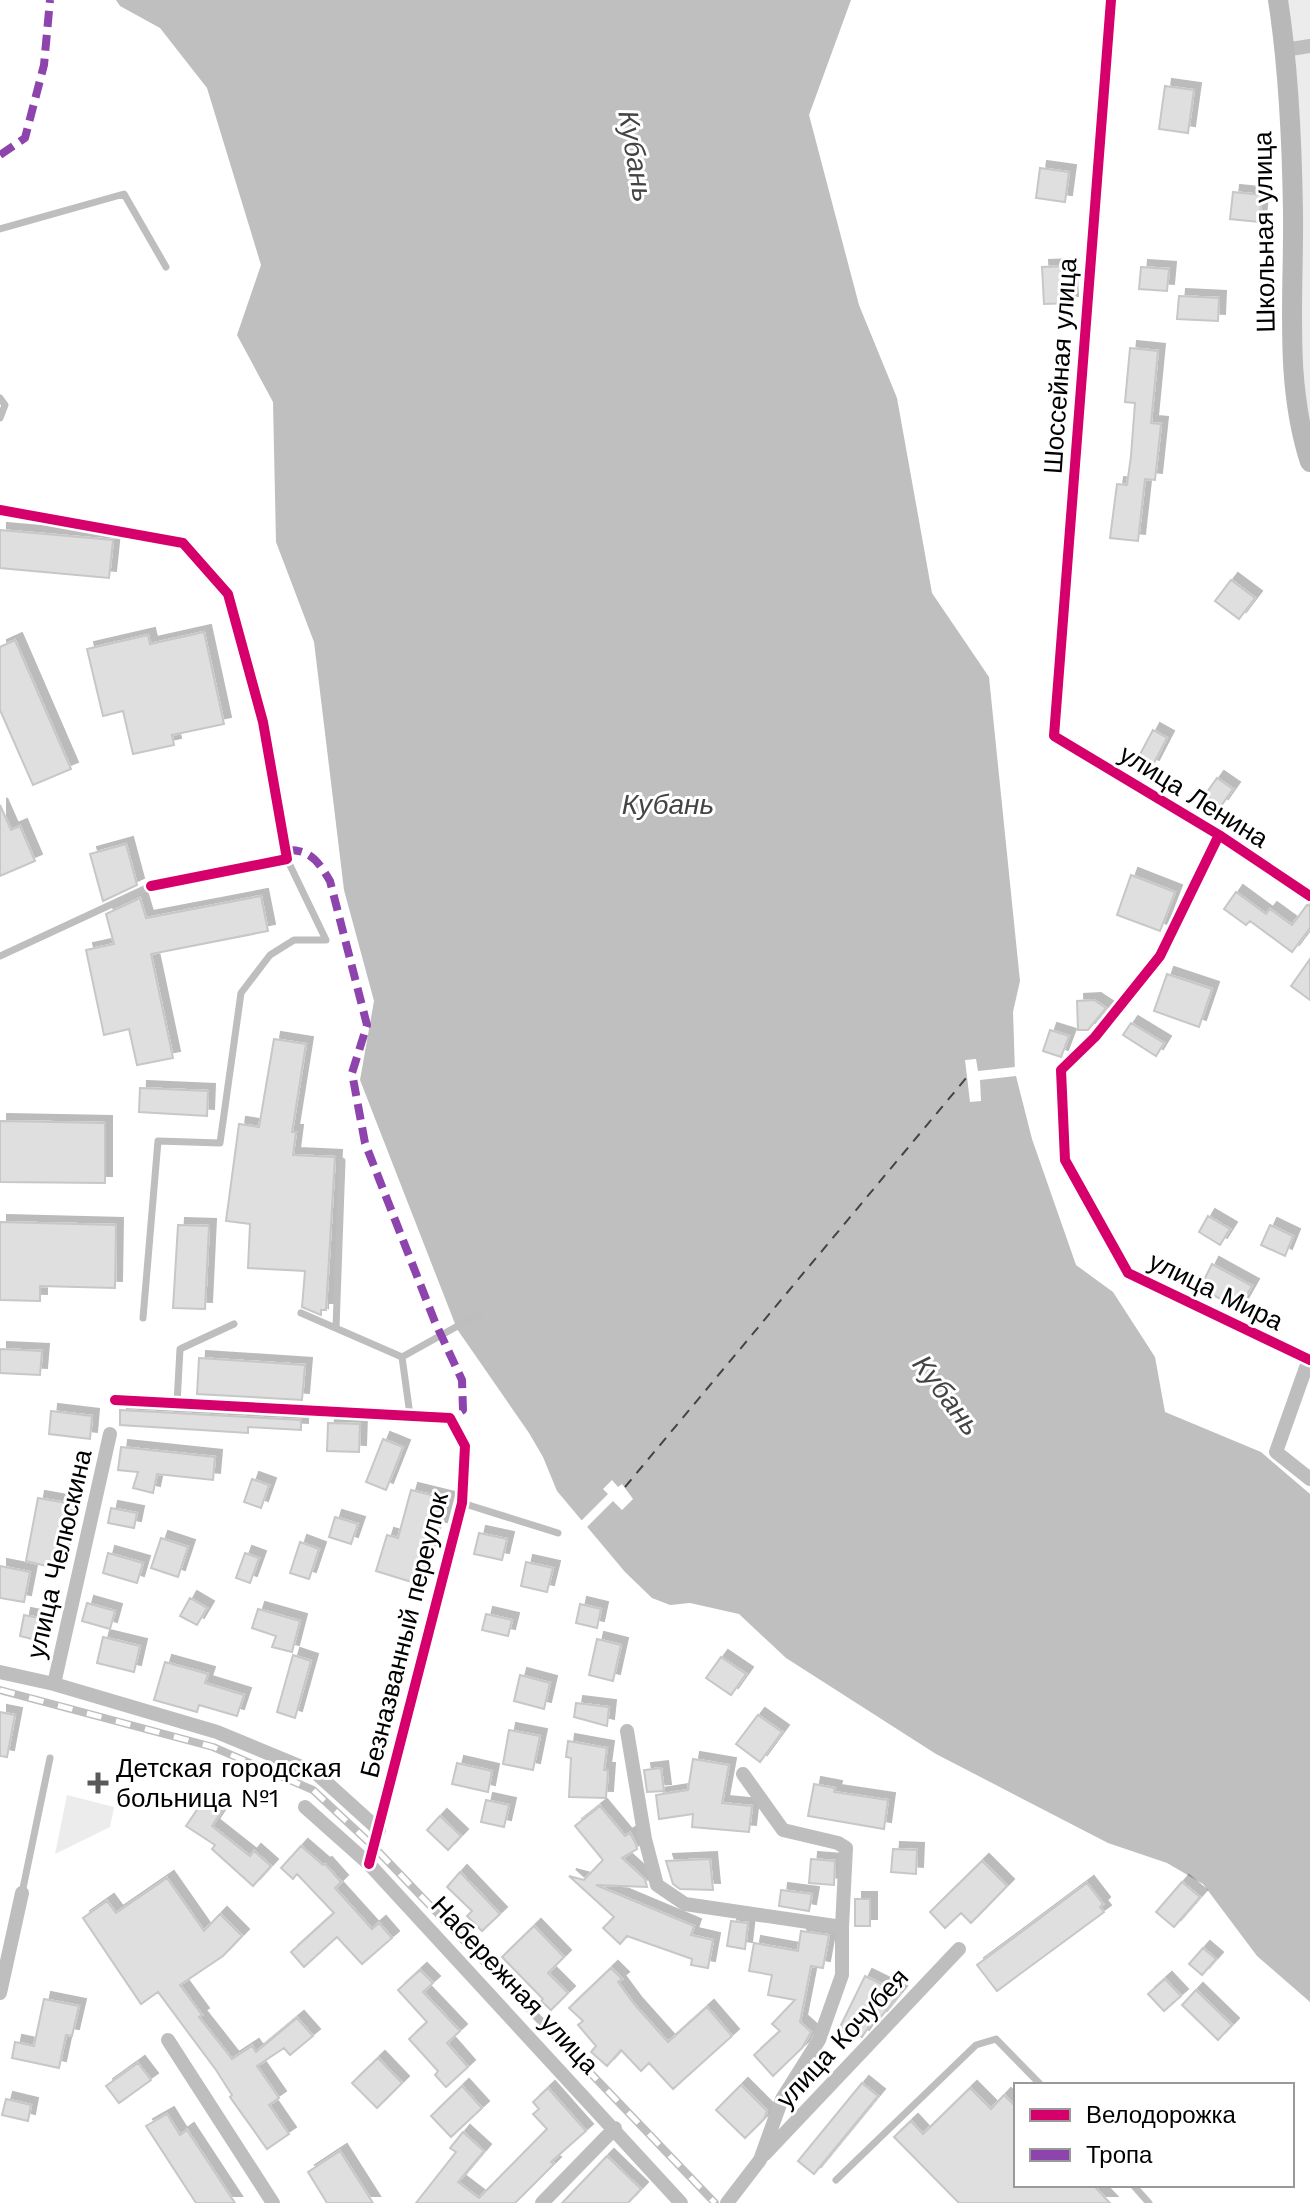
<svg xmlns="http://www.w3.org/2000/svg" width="1310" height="2203" viewBox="0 0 1310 2203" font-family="'Work Sans',sans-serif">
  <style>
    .green { fill: #ececec }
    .water { fill: #bfbfbf }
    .pier { fill: #fff }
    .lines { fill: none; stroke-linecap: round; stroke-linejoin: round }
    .ferry { stroke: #444; stroke-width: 2; stroke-dasharray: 10 8; stroke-linecap: butt }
    .building { fill: #dfdfdf; stroke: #c7c7c7; stroke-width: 2; filter: url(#shadow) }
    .lane { stroke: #bebebe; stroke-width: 7 }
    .street { stroke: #bebebe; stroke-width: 14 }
    .secondary { stroke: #b8b8b8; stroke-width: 20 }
    .rail-casing { stroke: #bebebe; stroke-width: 8 }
    .rail { stroke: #fff; stroke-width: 5; stroke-dasharray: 15; stroke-linecap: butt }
    .quiet { stroke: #8e44ad; stroke-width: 8; stroke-dasharray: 16 8; stroke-linecap: butt }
    .cycleway-casing { stroke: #fff; stroke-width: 15 }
    .cycleway { stroke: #d6006c; stroke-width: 10 }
    .poi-dot { fill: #595959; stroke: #fff; stroke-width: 3 }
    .labels { text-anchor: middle; stroke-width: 6; stroke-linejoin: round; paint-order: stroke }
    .street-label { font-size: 26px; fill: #000; stroke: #fff }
    .poi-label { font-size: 26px; fill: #000; stroke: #fff; text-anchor: start }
    .water-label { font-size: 28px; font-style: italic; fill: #444; stroke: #fff }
  </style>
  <defs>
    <filter id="shadow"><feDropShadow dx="7" dy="-7" stdDeviation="0" flood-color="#0004"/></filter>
  </defs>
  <rect width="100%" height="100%" fill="#fff"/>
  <path class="green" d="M1278 0H1310V462Z
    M67 1795 114 1807 110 1827 55 1854Z"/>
  <path class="water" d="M116 0H851L809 115 859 305 897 398 932 593 989 677 1020 981 1013 1012 1015 1072 1032 1139 1076 1265 1113 1292 1155 1357 1165 1412 1261 1452 1310 1494V2002L1257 1956 1203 1884 1167 1863 1108 1843 936 1754 786 1658 739 1614 690 1603 670 1605 652 1598 625 1572 557 1491 543 1457 529 1433 457 1329 360 1080 374 1001 344 890 314 642 276 542 273 402 237 335 261 265 207 88 160 28 120 6Z"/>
  <path class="pier" d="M976 1059 978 1071 1015 1067 1016 1076 980 1080 981 1101 970 1102 965 1060Z
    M612 1480 618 1487 622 1484 633 1499 622 1510 613 1501 586 1528 580 1522 608 1494 603 1489Z"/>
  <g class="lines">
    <path class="ferry" d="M625 1487 967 1077"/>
  </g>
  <path class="building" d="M1165 86 1194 90 1188 133 1159 129Z
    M1040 168 1069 172 1065 202 1036 198Z
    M1233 192 1262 195 1259 222 1230 219Z
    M1069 266 1071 303 1044 304 1042 267Z
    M1141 267 1169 269 1167 291 1139 289Z
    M1179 296 1219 298 1218 321 1177 319Z
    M1130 348 1158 351 1151 423 1161 424 1155 480 1145 479 1138 541 1110 538 1117 484 1127 485 1131 456 1135 403 1125 402Z
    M0 530 113 540 109 578 0 568Z
    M1231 580 1255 598 1239 619 1215 601Z
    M204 632 224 724 172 735 174 745 133 754 123 711 103 716 87 649 148 635 150 644Z
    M15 640 71 769 33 785 0 710V647Z
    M1153 730 1167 738 1152 767 1137 760Z
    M1217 778 1233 789 1221 806 1205 795Z
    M0 805 11 830 20 826 35 861 0 876Z
    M126 844 137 885 103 901 90 854Z
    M1131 875 1175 892 1160 931 1117 915Z
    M1236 892 1266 914 1270 909 1292 925 1307 905 1310 906V928L1292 952 1250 921 1246 925 1224 909Z
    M261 896 268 931 151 954 173 1058 137 1065 129 1029 104 1035 86 950 114 944 106 914 140 898 146 918Z
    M1310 959V1000L1291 986Z
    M1167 974 1212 989 1199 1027 1154 1011Z
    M1094 1000 1106 1008 1088 1030H1078L1077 1001Z
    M1131 1023 1164 1043 1156 1056 1123 1035Z
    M1050 1030 1069 1036 1061 1057 1043 1051Z
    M274 1039 306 1044 292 1132H296L293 1155 335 1157 326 1310H321V1315L302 1307 305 1271 248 1268 250 1224 226 1221 239 1124 259 1127Z
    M140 1088 208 1091 207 1116 139 1112Z
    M0 1121 105 1123V1183L0 1182Z
    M1208 1216 1230 1229 1220 1245 1199 1232Z
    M0 1222 116 1225 115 1288 40 1286V1301L0 1300Z
    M178 1225 209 1226 205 1309 173 1308Z
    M1270 1225 1293 1236 1285 1256 1261 1245Z
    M1212 1264 1252 1286 1239 1309 1200 1288Z
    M0 1349 42 1351 40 1375 0 1373Z
    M199 1358 305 1365 302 1400 197 1394Z
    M120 1410 301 1420V1430L248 1427V1433L120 1425Z
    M51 1411 92 1416 90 1439 49 1434Z
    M328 1423 360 1424 359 1452 327 1451Z
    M383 1439 403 1447 386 1490 366 1482Z
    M121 1447 215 1457 213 1480 157 1474 153 1493 133 1488 138 1472 118 1470Z
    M252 1479 269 1485 261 1508 244 1502Z
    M411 1490 448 1499 440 1529 435 1528 418 1584 376 1571 387 1535 398 1538Z
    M38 1498 72 1504 59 1569 26 1561Z
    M111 1508 137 1513 134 1528 108 1523Z
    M335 1517 358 1524 351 1544 329 1537Z
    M479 1533 507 1539 502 1560 474 1554Z
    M161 1538 188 1547 178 1577 151 1568Z
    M300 1542 319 1549 309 1579 290 1573Z
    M108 1553 143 1563 137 1583 103 1573Z
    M245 1553 259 1558 250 1583 236 1578Z
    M526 1562 553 1568 547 1592 521 1586Z
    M0 1566 30 1572 24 1602 0 1598Z
    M190 1598 207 1608 197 1625 180 1616Z
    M87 1603 115 1611 110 1629 82 1621Z
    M580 1604 601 1609 597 1628 576 1623Z
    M258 1609 300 1621 292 1652 272 1647 276 1636 252 1628Z
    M486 1614 512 1620 508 1636 482 1630Z
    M24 1615 44 1619 40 1641 20 1636Z
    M103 1637 140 1646 134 1672 97 1663Z
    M597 1639 621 1645 613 1681 589 1675Z
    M293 1655 311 1661 295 1718 277 1712Z
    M721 1657 746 1674 731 1695 706 1678Z
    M165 1662 208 1674 205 1683 244 1695 237 1716 199 1705 197 1712 154 1700Z
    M520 1675 550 1683 544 1709 514 1701Z
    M576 1703 609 1707 607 1726 574 1717Z
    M0 1712 15 1715 7 1757 0 1756Z
    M758 1715 782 1732 760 1762 736 1744Z
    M509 1730 540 1736 533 1770 503 1764Z
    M568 1741 607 1748 604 1770H608L606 1798 569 1797 571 1758 566 1757Z
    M693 1759 729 1765 722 1803 752 1806 749 1832 692 1827 693 1814 659 1819 656 1795 688 1790Z
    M457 1763 492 1771 488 1792 452 1784Z
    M661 1768 664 1791 647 1792 644 1770Z
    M814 1784 835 1788 834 1792 888 1800 884 1829 808 1816Z
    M205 1798 223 1809 212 1826 250 1856 254 1851 271 1866 253 1886 212 1849 215 1845 186 1826Z
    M486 1800 509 1805 504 1827 481 1822Z
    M600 1806 625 1836 630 1833 636 1844 637 1849 622 1858 645 1879 647 1887 596 1885 694 1926 691 1935 713 1940 708 1968 691 1965 692 1959 627 1936 620 1944 603 1928 614 1917 569 1876 584 1880 603 1860 575 1826Z
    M440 1816 461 1836 448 1850 427 1830Z
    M301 1846 323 1865 325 1864 341 1882 335 1888 372 1929 379 1923 392 1938 362 1964 337 1937 304 1967 291 1952 334 1913 297 1874 293 1879 281 1868Z
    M893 1849 917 1850 916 1874 891 1872Z
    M710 1859 713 1890 680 1889 673 1884 666 1861Z
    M811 1859 835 1861 834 1885 809 1883Z
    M982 1861 1007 1886 971 1923 961 1913 945 1928 930 1912Z
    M460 1872 500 1914 482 1931 467 1916 472 1911 447 1887Z
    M167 1878 204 1931 220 1914 242 1936 223 1956 180 1985 202 2015 199 2017 232 2059 252 2046 256 2052 297 2018 313 2036 290 2055 284 2048 257 2066 279 2098 269 2105 289 2134 267 2149 230 2097 232 2095 216 2070 158 1992 141 2004 83 1918 107 1901 116 1913Z
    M1182 1882 1200 1897 1174 1927 1156 1912Z
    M1087 1883 1103 1904 1100 1907 1104 1912 997 1991 977 1965Z
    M781 1890 812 1894 809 1911 779 1906Z
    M855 1899H870V1926H855Z
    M731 1921 748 1923 745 1949 727 1946Z
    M534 1926 564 1957 548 1973 568 1993 551 2010 541 2001 543 1999 502 1957Z
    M801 1931 829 1935 823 1968 811 1966 800 2022 811 2032 802 2048 773 2076 754 2055 780 2031 772 2024 795 2000 768 1995 772 1975 749 1971 754 1943 798 1951Z
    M1203 1948 1216 1959 1202 1975 1189 1964Z
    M611 1968 622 1979 618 1982 635 2005 668 2042 707 2007 732 2036 673 2089 649 2063 641 2071 621 2050 607 2066 591 2052 596 2046 578 2025 583 2021 569 2008Z
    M420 1970 433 1983 423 1992 460 2031 447 2043 468 2067 446 2087 435 2075 438 2071 409 2039 427 2022 398 1990Z
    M865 1976 900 1993 880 2018 876 2016 862 2037 840 2027Z
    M1165 1979 1181 1996 1164 2011 1148 1994Z
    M1196 1990 1232 2025 1218 2040 1182 2005Z
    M44 1999 79 2006 72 2036 66 2035 59 2068 12 2058 15 2042 34 2046Z
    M378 2058 402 2083 377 2108 352 2083Z
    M138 2063 151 2080 119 2103 106 2086Z
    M862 2083 878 2096 814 2174 798 2161Z
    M741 2085 767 2111 764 2119 745 2138 716 2110Z
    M462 2086 482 2108 451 2137 431 2116Z
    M548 2088 586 2131 551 2162 554 2164 515 2203H416L456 2152 450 2148 463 2132 484 2151 458 2182 479 2198 547 2129 533 2114 539 2109 533 2102Z
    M970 2088 991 2109 1004 2095 1016 2107V2185H1093L1110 2203H959L894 2137 911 2121 923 2134Z
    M6 2099 31 2105 28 2121 2 2115Z
    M167 2114 180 2135 187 2130 235 2203H196L146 2126Z
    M340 2151 373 2203H327L308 2172Z
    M607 2156 641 2189 628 2203H562Z"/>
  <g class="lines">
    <path class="lane" d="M0 229 124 194 166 267
      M0 398 5 405 0 418
      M0 956 151 886
      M301 1313 402 1357 410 1415
      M143 1318 158 1141 220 1143 241 993 270 955 294 940H326L287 859
      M336 1328 342 1161
      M402 1357 481 1313
      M177 1403 180 1349 234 1324
      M462 1503 558 1533
      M22 1893 50 1758
      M836 2180 976 2045 996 2039 1041 2085
      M1133 2185 1149 2203"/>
    <path class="street" d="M1111 0 1054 736 1219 835 1310 896
      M1285 50 1310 46
      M0 510 183 543 228 594 263 722 287 859 151 886
      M1219 835 1160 956 1095 1037 1061 1070 1065 1160 1128 1273 1310 1360
      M1309 1359 1276 1452 1310 1479
      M115 1400 450 1418 465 1446 462 1503 369 1864
      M0 1672 54 1684 217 1732 316 1773 379 1830
      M54 1684 110 1434
      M627 1731 645 1839 657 1885 685 1904 842 1927V1975L819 2040 782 2099 760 2160 727 2203
      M743 1774 783 1830 838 1843 846 1848 842 1927
      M305 1807 369 1864 681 2203
      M0 1993 22 1893
      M168 2040 273 2203
      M764 2155 959 1949
      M542 2203 615 2128"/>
    <path class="secondary" d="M1278 0C1289 70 1292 142 1293 213 1294 297 1284 382 1310 462"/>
    <defs>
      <path id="rail" d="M0 1690 213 1747 313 1790 374 1847 715 2203"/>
    </defs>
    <use href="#rail" class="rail-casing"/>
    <use href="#rail" class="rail"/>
    <path class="quiet" d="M0 155 25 138 44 65 50 0
      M286 850C310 849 318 861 330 881L367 1025 352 1073 365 1143 435 1322 462 1380 463 1410 450 1418"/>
    <defs>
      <path id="cycleway" d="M1111 0 1054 736 1219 835 1310 896
        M0 510 183 543 228 594 263 722 287 859 151 886
        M1219 835 1160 956 1095 1037 1061 1070 1065 1160 1128 1273 1310 1360
        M115 1400 450 1418 465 1446 462 1503 369 1864"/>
    </defs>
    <use href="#cycleway" class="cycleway-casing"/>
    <use href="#cycleway" class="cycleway"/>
  </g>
  <path class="poi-dot" d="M94 1771h8v8h8v8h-8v8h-8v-8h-8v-8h8z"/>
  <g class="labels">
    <g class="street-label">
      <text transform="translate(1264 232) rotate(-91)" y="9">Школьная улица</text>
      <text transform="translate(1060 366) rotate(-86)" y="9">Шоссейная улица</text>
      <text transform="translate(1194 796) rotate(32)" y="9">улица Ленина</text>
      <text transform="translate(1216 1291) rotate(26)" y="9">улица Мира</text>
      <text transform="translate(59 1554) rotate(-77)" y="9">улица Челюскина</text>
      <text transform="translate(404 1635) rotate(-76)" y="9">Безназванный переулок</text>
      <text transform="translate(515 1985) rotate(47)" y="9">Набережная улица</text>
      <text transform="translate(842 2038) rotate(-47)" y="9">улица Кочубея</text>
    </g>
    <g class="poi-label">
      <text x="116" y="1777">Детская городская<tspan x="116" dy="30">больница №1</tspan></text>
    </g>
    <g class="water-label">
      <text transform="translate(636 156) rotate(80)" y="10">Кубань</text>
      <text x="668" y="814">Кубань</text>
      <text transform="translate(947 1395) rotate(53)" y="10">Кубань</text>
    </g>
  </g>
  <rect x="1014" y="2083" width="280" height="104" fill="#ffffff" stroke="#999999" stroke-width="2"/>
  <rect x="1030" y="2109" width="40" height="12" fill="#d6006c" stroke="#999999" stroke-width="2"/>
  <text x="1086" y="2123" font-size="24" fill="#000000">Велодорожка</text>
  <rect x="1030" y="2149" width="40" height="12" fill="#8e44ad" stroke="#999999" stroke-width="2"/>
  <text x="1086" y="2163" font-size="24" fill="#000000">Тропа</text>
</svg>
